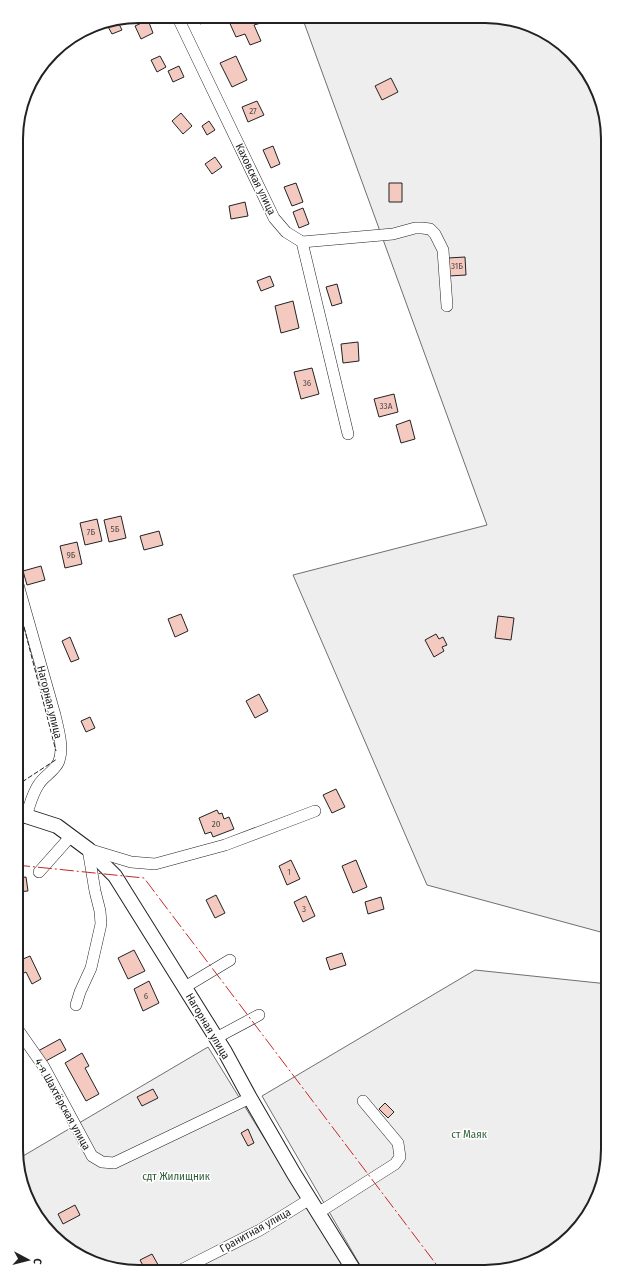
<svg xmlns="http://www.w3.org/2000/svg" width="624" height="1288" viewBox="0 0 624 1288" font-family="'Fira Sans Condensed',sans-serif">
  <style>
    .green { fill: #eee; stroke: #6f6f6f }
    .building { fill: #f3c9c0; stroke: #222 }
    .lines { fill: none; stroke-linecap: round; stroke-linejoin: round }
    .minor-casing { stroke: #222; stroke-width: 12 }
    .major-casing { stroke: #222; stroke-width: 16 }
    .minor { stroke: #fff; stroke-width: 11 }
    .major { stroke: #fff; stroke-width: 14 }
    .fence { stroke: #222; stroke-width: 1; stroke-dasharray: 5 2; stroke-linecap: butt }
    .power { stroke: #c62828; stroke-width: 1; stroke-dasharray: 14 3 2 3; stroke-linecap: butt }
    .labels { text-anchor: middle; stroke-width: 3; stroke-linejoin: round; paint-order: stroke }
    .number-label { font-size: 9px; fill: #564c4a }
    .street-label { font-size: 11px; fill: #222; stroke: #fff }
    .park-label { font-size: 11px; fill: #2f5e38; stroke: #fff }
    .rim { fill: none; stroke: #222; stroke-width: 2 }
  </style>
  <rect width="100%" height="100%" fill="#fff"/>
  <path class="green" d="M302 17 509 18 566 46 602 99 608 139V934L427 885 293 575 487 525Z
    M475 970 608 984V1158L599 1196 583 1224 554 1251 525 1266 485 1272H364L262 1096Z
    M208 1047 347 1272 122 1271 91 1263 58 1242 22 1189 18 1159Z"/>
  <path class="building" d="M212 16 213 19 200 24 196 17Z
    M227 17H258L261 23 254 25 261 41 250 45 245 34 236 37Z
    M117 20 122 30 112 34 106 23Z
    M148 20 153 33 141 39 135 26Z
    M160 56 166 67 157 72 151 60Z
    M236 56 247 80 232 87 220 63Z
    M179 66 184 77 173 82 168 71Z
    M391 78 398 92 382 100 375 86Z
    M257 101 264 115 248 122 242 107Z
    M181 113 192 126 183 134 172 121Z
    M209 121 215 130 207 135 202 126Z
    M273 146 280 164 271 168 263 150Z
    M215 157 222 167 212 174 205 164Z
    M296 183 303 202 292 206 284 187Z
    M389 183H402V202H389Z
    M245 202 248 216 231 219 229 206Z
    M303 208 309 224 299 228 293 212Z
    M465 257 466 275 449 276 448 258Z
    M270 276 274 286 261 291 257 281Z
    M337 284 342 303 332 306 326 287Z
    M293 301 299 328 281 333 275 306Z
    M358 342 359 361 343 363 341 344Z
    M312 368 319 394 301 399 294 372Z
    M394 394 398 412 379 417 374 399Z
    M410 420 415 439 401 443 396 425Z
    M121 516 126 538 109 542 104 520Z
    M97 519 102 541 85 545 80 523Z
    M159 531 163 545 144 550 140 536Z
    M77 542 82 564 65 568 60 546Z
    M41 566 45 580 27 585 23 571Z
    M181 614 188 631 175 637 168 619Z
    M498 616 514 618 511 640 495 638Z
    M436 634 439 639 443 637 447 645 442 647 444 651 434 657 425 640Z
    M70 637 79 659 71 662 62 641Z
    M259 694 268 711 255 718 246 701Z
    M90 717 95 728 86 732 81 721Z
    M336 789 345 807 332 813 323 795Z
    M217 810 219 814 222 813 224 819 229 817 234 829 213 837 211 832 205 834 199 818Z
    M291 860 300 879 287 885 279 866Z
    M356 860 367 887 353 893 342 866Z
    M26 877 28 891 16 892V878Z
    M216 895 225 913 215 918 206 900Z
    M306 896 315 916 303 922 294 902Z
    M381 897 384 909 368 914 365 902Z
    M134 950 145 971 128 979 118 958Z
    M342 953 346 965 330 970 326 958Z
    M30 956 41 979 32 984 26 972 18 976 16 971V962Z
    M149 981 159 1003 143 1011 134 989Z
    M60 1039 66 1050 44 1062 38 1051Z
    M82 1053 89 1066 85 1068 99 1094 86 1101 65 1063Z
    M153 1089 158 1098 142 1106 137 1097Z
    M385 1103 394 1112 388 1118 379 1109Z
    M248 1129 254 1143 248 1146 241 1133Z
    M75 1205 80 1215 63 1224 58 1214Z
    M152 1254 161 1270 159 1271H146L140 1260Z"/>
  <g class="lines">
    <defs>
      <path id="minor" d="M177 16 274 218 286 232 302 242 348 434
        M302 242 393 234 415 228H422L430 229 435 234 443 250 447 306
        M17 581 55 715C58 728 64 748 59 761 56 770 44 776 39 784 32 794 30 805 26 816
        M39 872 71 836
        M185 987 230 960
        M76 1005 80 992 91 968 101 924 100 911 95 891 88 849 131 862 155 864 225 845 315 811
        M16 1027 44 1067 92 1156 102 1162 114 1163 250 1098
        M216 1038 259 1015
        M318 1213 395 1164 400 1157 398 1143 363 1101
        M179 1271 260 1230 310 1199"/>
      <path id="major" d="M16 815 26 816 57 826 88 849 115 876 225 1052 250 1098 294 1174 355 1272"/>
    </defs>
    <use href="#minor" class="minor-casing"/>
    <use href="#major" class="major-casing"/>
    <use href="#minor" class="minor"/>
    <use href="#major" class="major"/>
    <path class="fence" d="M17 600 56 751
      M16 783 19 784 57 759"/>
    <path class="power" d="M16 865 144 878 442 1272"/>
  </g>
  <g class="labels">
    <g class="number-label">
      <text x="253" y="114">27</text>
      <text x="457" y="269">31Б</text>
      <text x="307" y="386">36</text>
      <text x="386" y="409">33А</text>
      <text x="115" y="532">5Б</text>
      <text x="91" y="535">7Б</text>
      <text x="71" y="558">9Б</text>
      <text x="216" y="827">20</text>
      <text x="289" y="875">1</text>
      <text x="304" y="912">3</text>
      <text x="146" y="999">6</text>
    </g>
    <g class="street-label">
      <text transform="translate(256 179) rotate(64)" y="4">Каховская улица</text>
      <text transform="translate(50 702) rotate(76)" y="4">Нагорная улица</text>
      <text transform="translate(208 1026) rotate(59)" y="4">Нагорная улица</text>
      <text transform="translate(63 1104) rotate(61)" y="4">4-я Шахтёрская улица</text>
      <text transform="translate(255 1230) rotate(-29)" y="4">Гранитная улица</text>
    </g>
    <g class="park-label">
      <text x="469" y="1138">ст Маяк</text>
      <text x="176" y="1180">сдт Жилищник</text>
    </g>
  </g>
  <path d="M0 0H624V1288H0ZM139 23H485A116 116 0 0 1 601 139V1149A116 116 0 0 1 485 1265H139A116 116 0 0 1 23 1149V139A116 116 0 0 1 139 23Z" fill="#fff" fill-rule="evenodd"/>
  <path class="rim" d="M139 23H485A116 116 0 0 1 601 139V1149A116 116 0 0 1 485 1265H139A116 116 0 0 1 23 1149V139A116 116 0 0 1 139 23Z"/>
  <g transform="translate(28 1260) rotate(97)" stroke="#ffffff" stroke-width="3" paint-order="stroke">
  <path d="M0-3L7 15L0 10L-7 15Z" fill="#222222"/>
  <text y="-6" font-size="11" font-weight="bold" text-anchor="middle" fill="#222222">С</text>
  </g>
</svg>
